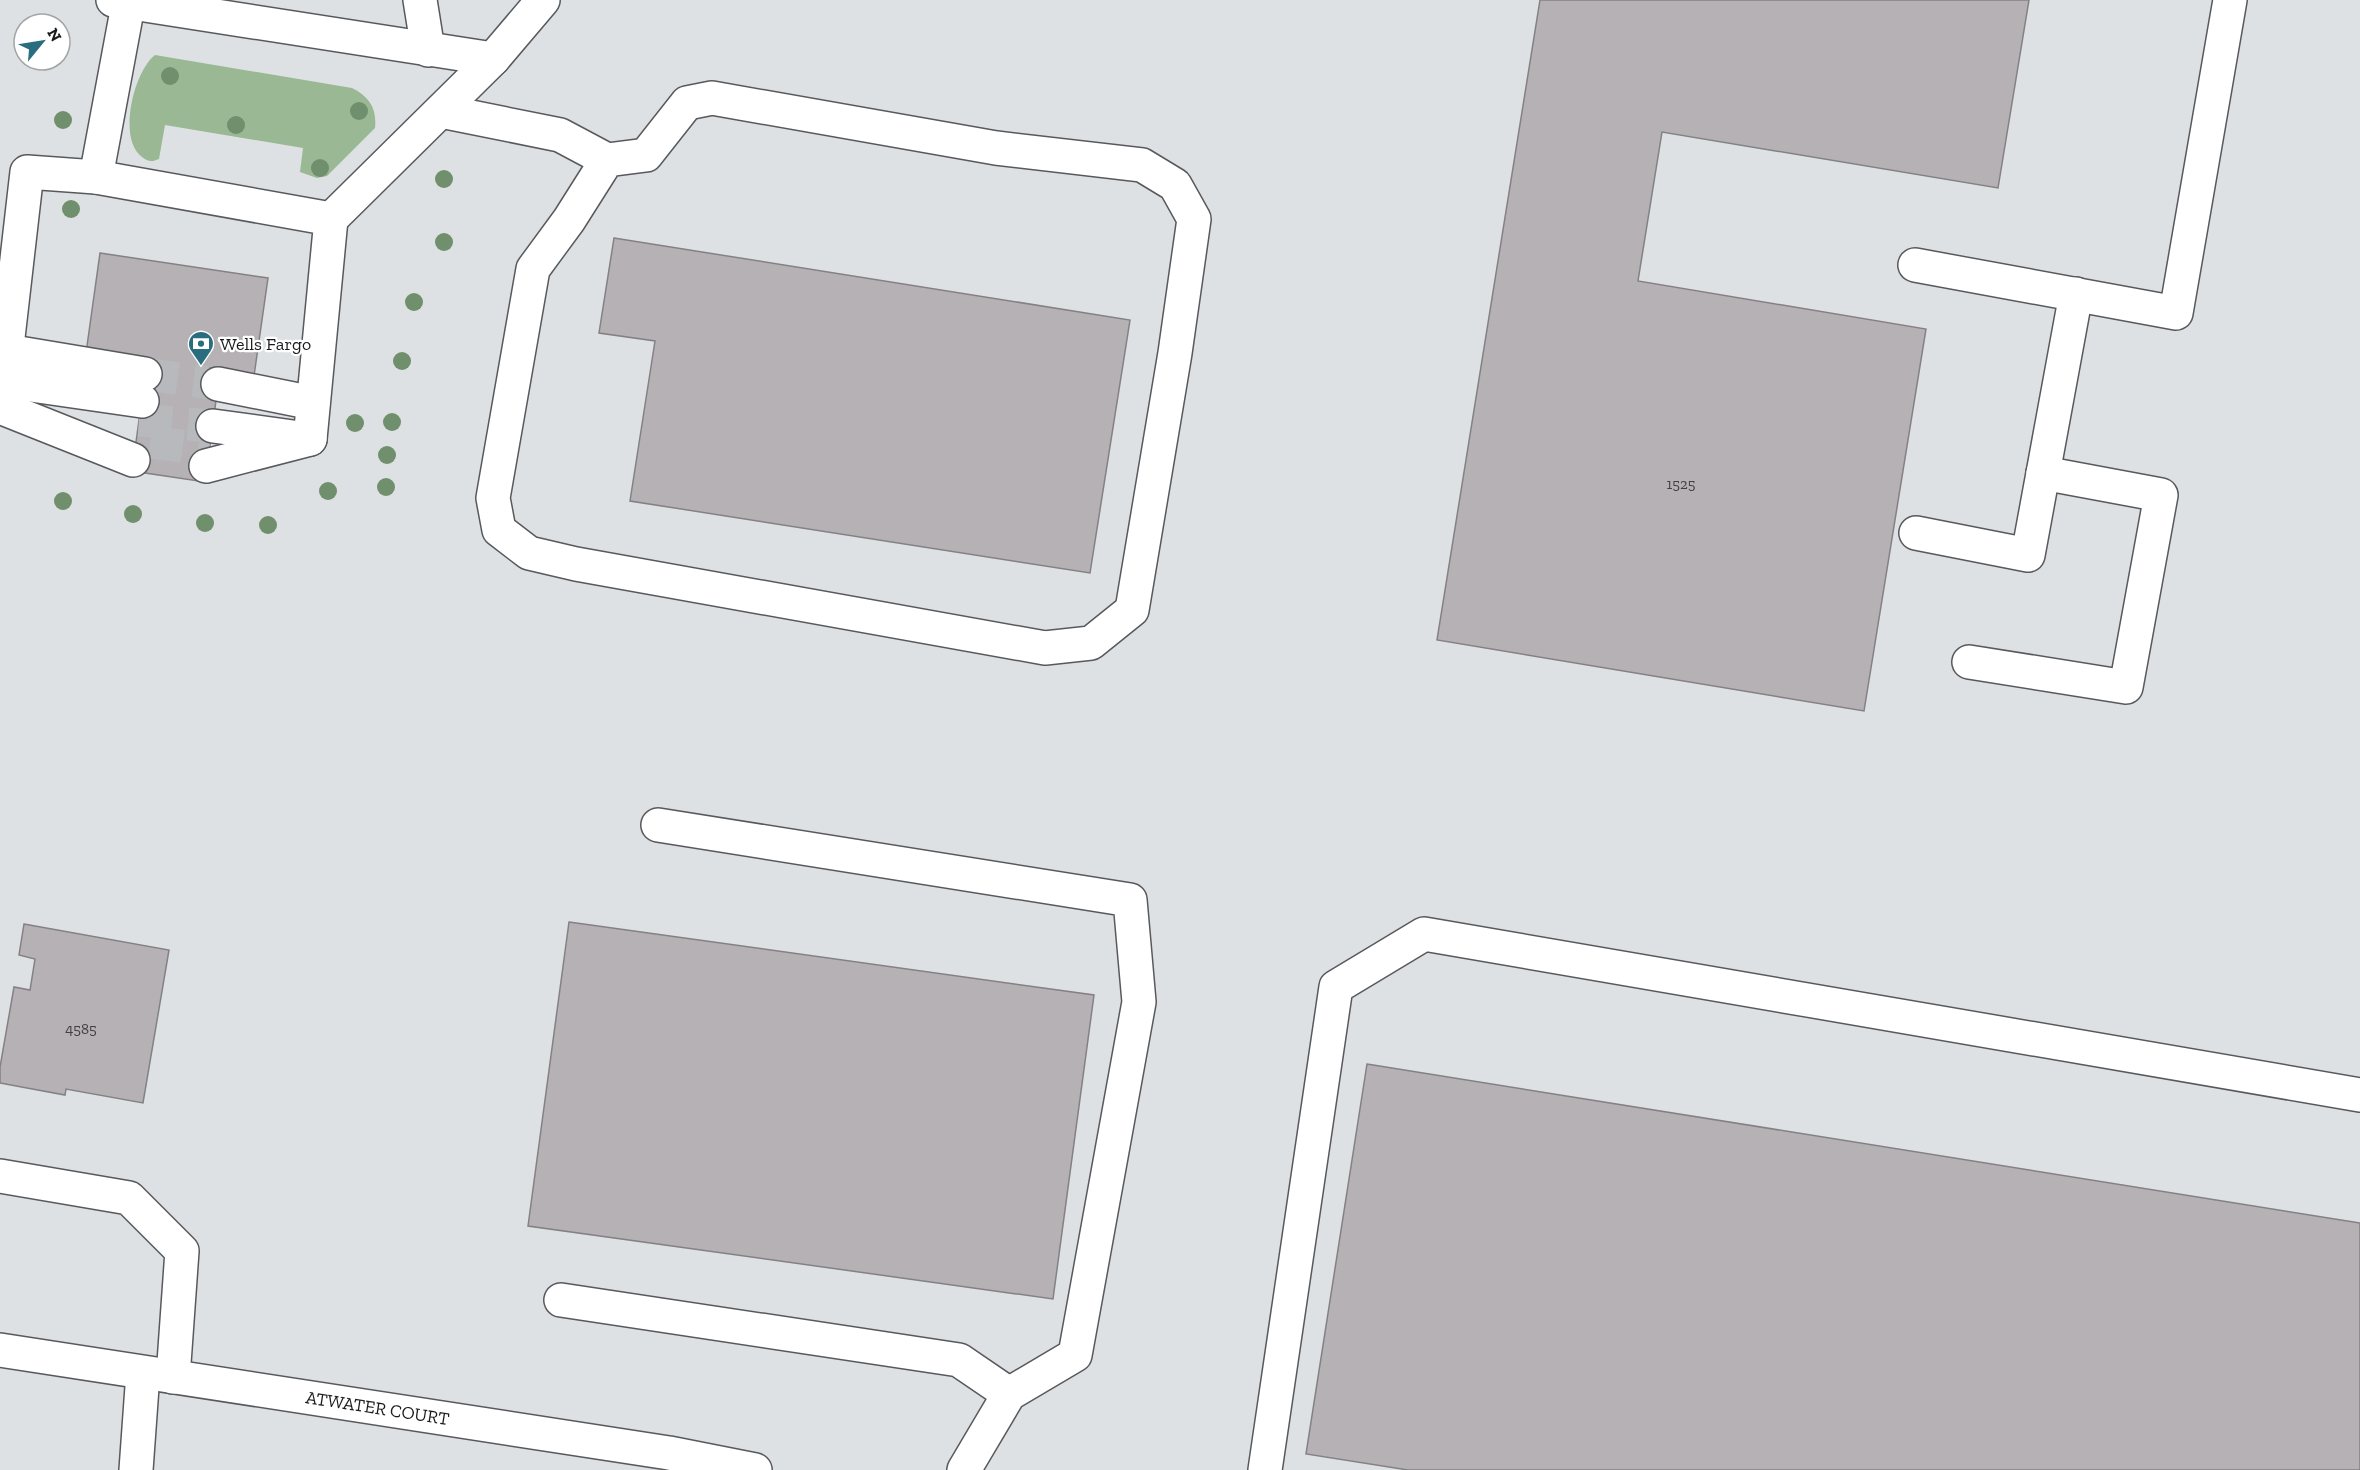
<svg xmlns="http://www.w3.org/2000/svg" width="2360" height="1470" viewBox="0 0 2360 1470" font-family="'Zilla Slab',serif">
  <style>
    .green { fill: #9ab894 }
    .building { fill: #b5b1b4; stroke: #848184; stroke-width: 1.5 }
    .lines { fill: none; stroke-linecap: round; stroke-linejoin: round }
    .minor-tunnel { stroke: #b7b9bc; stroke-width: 33; stroke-dasharray: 33 16; stroke-linecap: butt }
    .minor-casing { stroke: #57595c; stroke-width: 36 }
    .minor { stroke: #fff; stroke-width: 33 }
    .tree { fill: #708f6c }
    .labels { text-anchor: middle; stroke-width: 4.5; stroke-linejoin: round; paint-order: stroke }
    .number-label { font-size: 15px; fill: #414042 }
    .poi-label { font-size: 18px; fill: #1a1b1c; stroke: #fff; text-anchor: start }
    .street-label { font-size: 18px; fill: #1a1b1c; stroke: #fff }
  </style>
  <rect width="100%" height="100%" fill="#dee1e4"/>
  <path class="green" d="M155 55 352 88C370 97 377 109 375 128L327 176 317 178 300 172 303 148 165 125 159 159C152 162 148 162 142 157 117 139 134 71 155 55Z"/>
  <path class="building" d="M1540 0H2029L1998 188 1662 132 1638 281 1926 329 1864 711 1437 640Z
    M614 238 1130 320 1090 573 630 501 655 341 599 333Z
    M100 253 268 278 254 376 220 371 205 482 132 471 147 362 86 353Z
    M569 922 1094 995 1053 1299 528 1226Z
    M24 924 169 950 143 1103 66 1089 65 1095 0 1083V1067L14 987 30 990 35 959 19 955Z
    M1367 1064 2360 1223V1470H1408L1306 1454Z"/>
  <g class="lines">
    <path class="minor-tunnel" d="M145 374 218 384
      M139 420 213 426
      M150 442 209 450"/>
    <defs>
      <g id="minor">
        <path d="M113 0 493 59"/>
        <path d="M420 0 428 50"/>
        <path d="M441 111 560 135 607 160 646 155 687 103 712 98 996 148 1142 165 1175 185 1194 219 1175 353 1132 610 1091 643 1045 648 576 564 529 553 499 530 493 498 533 269 569 220 607 160"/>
        <path d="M96 177 331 219 310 439"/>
        <path d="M331 219 493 59 543 0"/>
        <path d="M1915 265 2176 313 2230 0"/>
        <path d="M7 351 145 374"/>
        <path d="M3 381 142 401"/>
        <path d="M218 384 313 403"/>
        <path d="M0 407 27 172 96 177 129 0"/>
        <path d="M0 407 133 460"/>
        <path d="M213 426 293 437"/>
        <path d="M206 466 310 439"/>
        <path d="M1916 533 2028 555 2076 294"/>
        <path d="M1969 662 2126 687 2161 495 2043 473"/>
        <path d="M658 825 1130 900 1139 1002 1075 1355 1009 1394 964 1470"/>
        <path d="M0 1176 129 1198 182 1251 173 1377"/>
        <path d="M561 1300 959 1360 1009 1394"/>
        <path id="s1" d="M0 1350 669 1453 755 1470"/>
        <path d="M136 1470 143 1373"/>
        <path d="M1265 1470 1336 987 1424 934 2360 1095"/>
      </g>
    </defs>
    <use href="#minor" class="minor-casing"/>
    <use href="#minor" class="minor"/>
  </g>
  <g class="tree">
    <circle cx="170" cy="76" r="9"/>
    <circle cx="359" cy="111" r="9"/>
    <circle cx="63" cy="120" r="9"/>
    <circle cx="236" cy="125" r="9"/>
    <circle cx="320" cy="168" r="9"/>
    <circle cx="444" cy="179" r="9"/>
    <circle cx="71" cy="209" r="9"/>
    <circle cx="444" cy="242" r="9"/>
    <circle cx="414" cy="302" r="9"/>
    <circle cx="402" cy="361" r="9"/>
    <circle cx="392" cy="422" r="9"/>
    <circle cx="355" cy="423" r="9"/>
    <circle cx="387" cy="455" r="9"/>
    <circle cx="386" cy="487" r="9"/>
    <circle cx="328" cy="491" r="9"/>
    <circle cx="63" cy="501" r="9"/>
    <circle cx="133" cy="514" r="9"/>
    <circle cx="205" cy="523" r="9"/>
    <circle cx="268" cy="525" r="9"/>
  </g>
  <defs>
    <symbol id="bank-pin" viewBox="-11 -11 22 30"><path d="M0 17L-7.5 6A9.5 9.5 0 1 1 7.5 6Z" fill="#2a6d7e" stroke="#fff"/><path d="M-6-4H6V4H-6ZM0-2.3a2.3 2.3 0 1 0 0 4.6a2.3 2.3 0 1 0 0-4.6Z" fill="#fff"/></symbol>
  </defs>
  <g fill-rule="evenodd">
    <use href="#bank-pin" x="186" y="329" width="30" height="40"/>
  </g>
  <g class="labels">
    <g class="number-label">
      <text x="1681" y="489">1525</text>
      <text x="81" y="1034">4585</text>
    </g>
    <g class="poi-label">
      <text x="220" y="350">Wells Fargo</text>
    </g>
    <g class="street-label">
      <text dy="6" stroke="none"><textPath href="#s1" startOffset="382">ATWATER COURT</textPath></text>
    </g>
  </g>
  <g transform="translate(42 42) rotate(60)"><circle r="28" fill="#ffffff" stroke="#a3a4a4" stroke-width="1.5"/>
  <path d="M0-4.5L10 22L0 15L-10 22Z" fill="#2a6d7e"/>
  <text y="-9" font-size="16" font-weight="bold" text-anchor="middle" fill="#1a1b1c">N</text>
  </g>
</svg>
